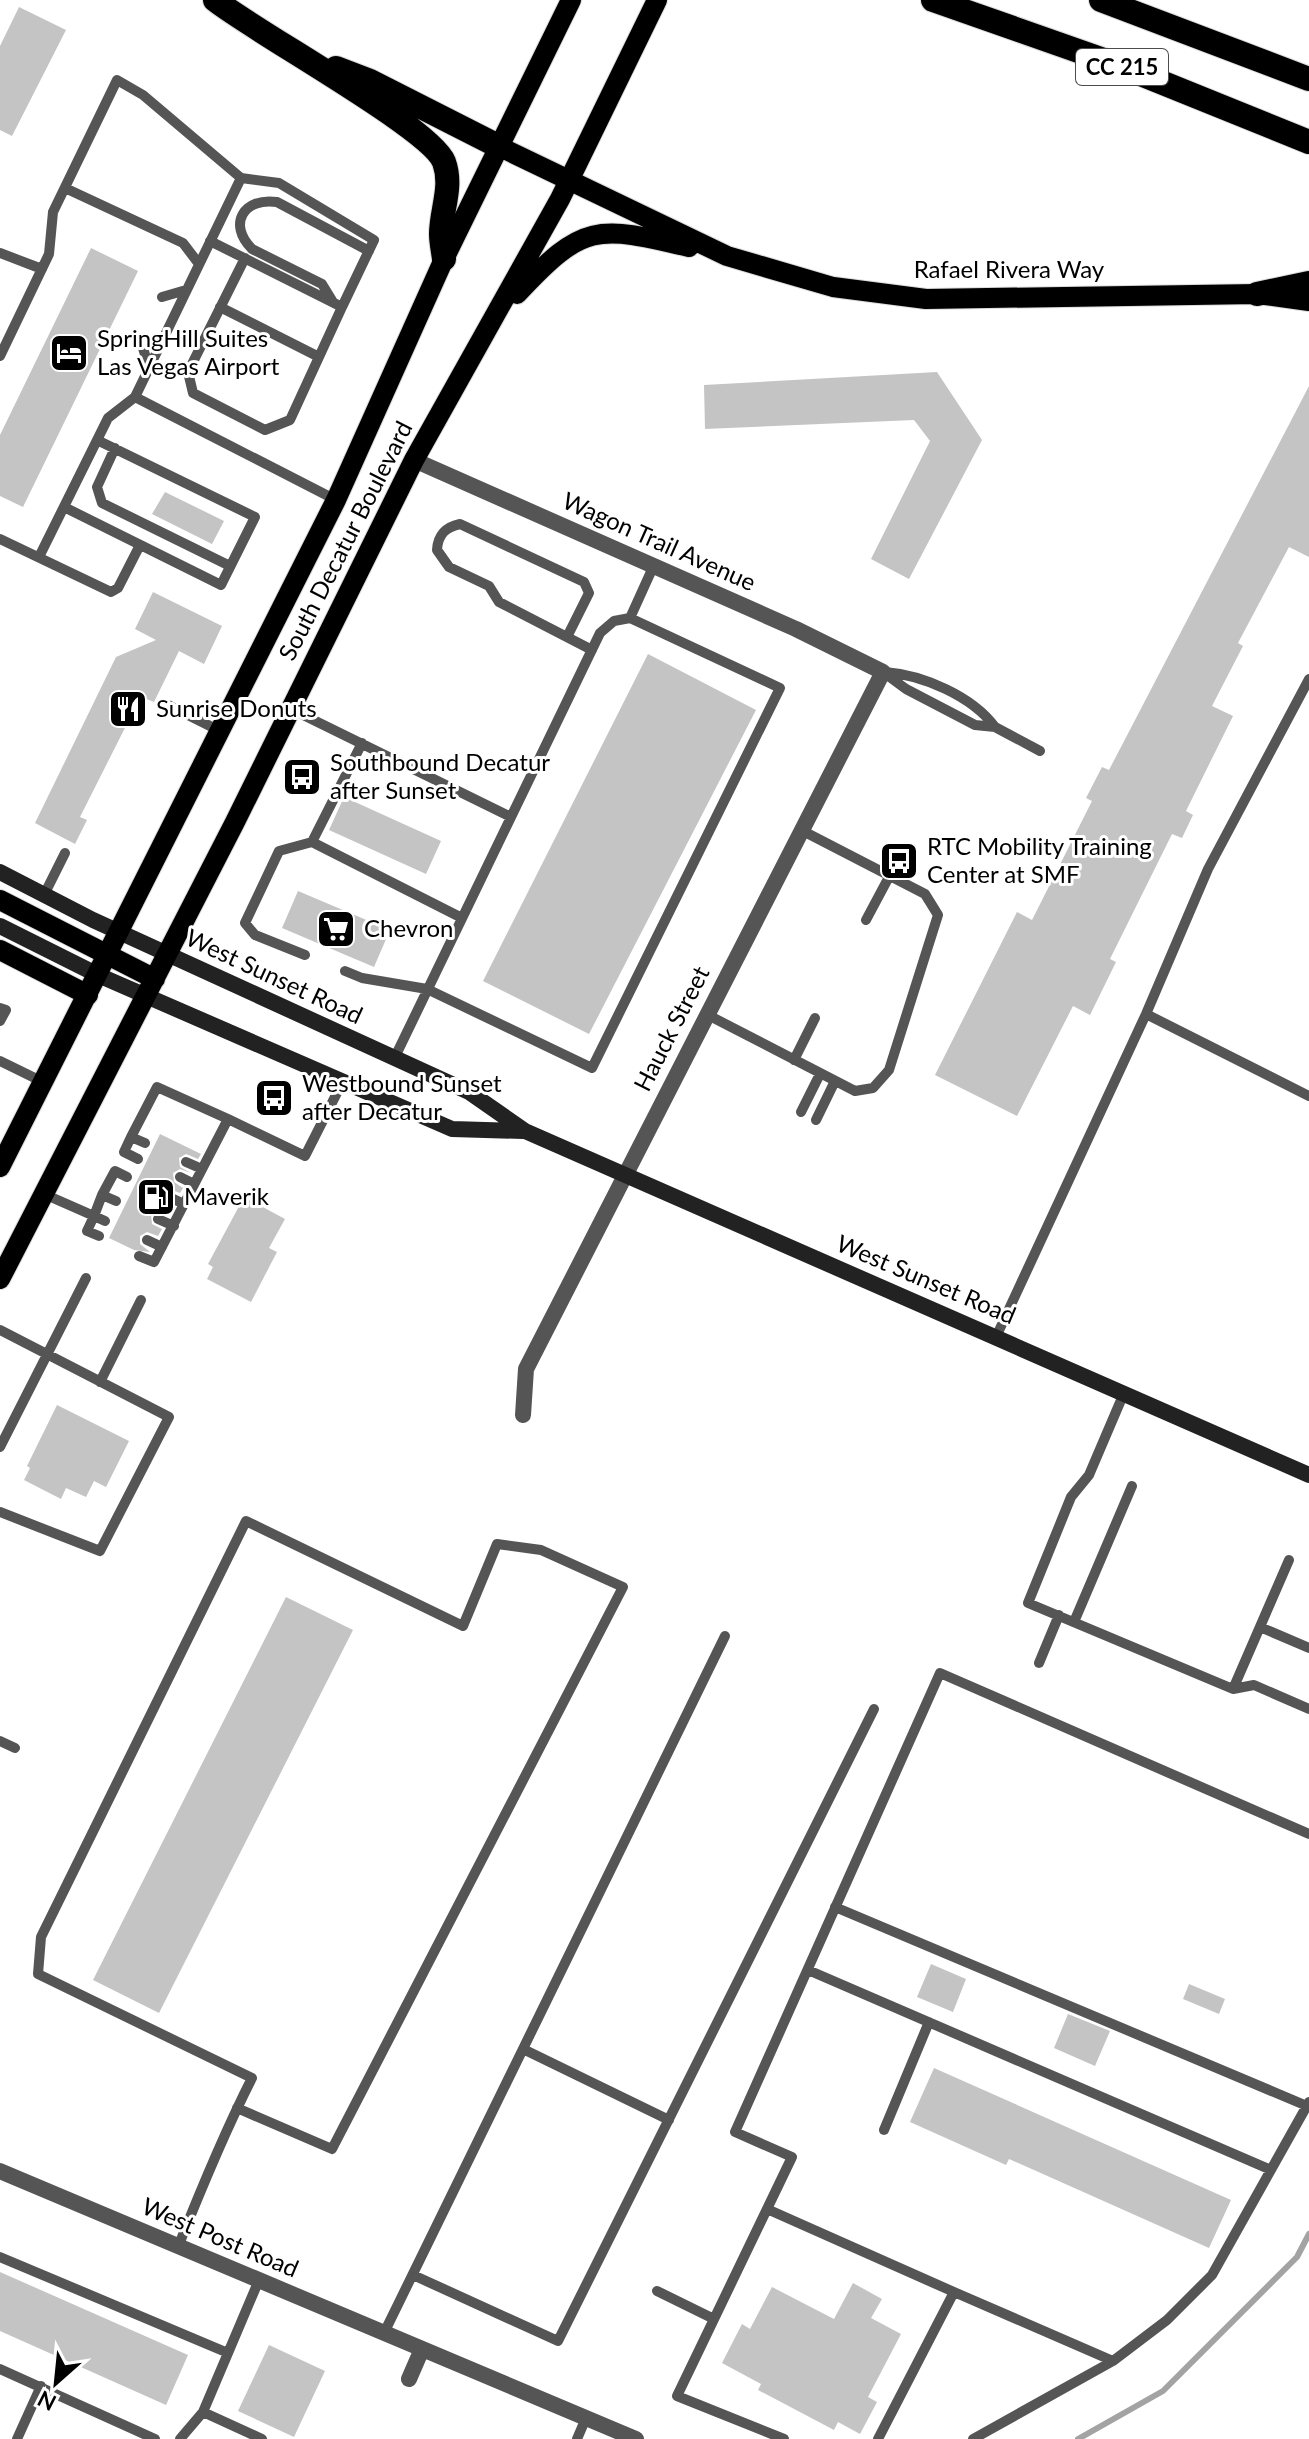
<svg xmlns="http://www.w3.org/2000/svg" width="1309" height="2439" viewBox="0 0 1309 2439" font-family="Lato,sans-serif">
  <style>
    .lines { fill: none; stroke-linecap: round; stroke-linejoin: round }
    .stream { stroke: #a3a3a3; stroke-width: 6 }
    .building { fill: #c4c4c4 }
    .primary-casing { stroke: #dbdbdb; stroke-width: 22 }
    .motorway-casing { stroke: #dbdbdb; stroke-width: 26 }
    .service { stroke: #555; stroke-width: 10 }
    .minor { stroke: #555; stroke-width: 16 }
    .secondary { stroke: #222; stroke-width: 16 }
    .primary { stroke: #000; stroke-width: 20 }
    .motorway { stroke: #000; stroke-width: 24 }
    .labels { text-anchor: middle; stroke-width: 6; stroke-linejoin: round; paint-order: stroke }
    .shield { fill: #fff; stroke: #4c4c4c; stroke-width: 2 }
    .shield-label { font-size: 22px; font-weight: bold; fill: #000 }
    .street-label { font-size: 24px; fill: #000; stroke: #fff }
    .poi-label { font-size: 24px; fill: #000; stroke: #fff; text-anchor: start }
  </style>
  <rect width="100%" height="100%" fill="#fff"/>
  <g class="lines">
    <path class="stream" d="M1078 2439 1163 2391 1297 2257 1309 2234"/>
  </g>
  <path class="building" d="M19 7 66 30 12 136 0 130V46Z
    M91 248 138 271 23 507 0 496V435Z
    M937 372 982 440 909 579 871 559 930 441 914 420 705 429 704 385Z
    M1309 386V557L1289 547 1238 643 1243 646 1212 706 1233 716 1186 811 1193 815 1182 838 1172 834 1110 959 1116 962 1090 1015 1073 1006 1017 1116 935 1075 1017 912 1032 920 1092 801 1086 798 1102 767 1109 770Z
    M165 492 224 521 212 544 152 514Z
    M153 592 222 626 204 664 179 651 154 702 144 698 139 708 136 706 80 817 87 820 75 844 35 823 116 657 156 640 135 629Z
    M648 654 756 710 589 1034 483 981Z
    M344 797 441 841 426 874 329 830Z
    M298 891 390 930 374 967 282 928Z
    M160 1134 201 1154 198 1159 186 1154 179 1158 180 1167 191 1173 180 1169 173 1173 174 1182 183 1188 180 1193 167 1188 160 1192 161 1201 173 1208 169 1215 158 1211 151 1215 152 1224 162 1229 158 1236 147 1232 140 1236V1244L150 1252 134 1250 109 1238Z
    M244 1197 285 1219 269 1248 277 1252 251 1302 207 1279 213 1267 208 1264Z
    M57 1405 129 1441 106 1487 94 1481 86 1497 66 1488 61 1499 24 1480 30 1468 27 1466Z
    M286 1597 353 1630 159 2013 93 1980Z
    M931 1964 966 1979 953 2012 917 1997Z
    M1189 1984 1225 1999 1219 2014 1183 1999Z
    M1068 2014 1110 2031 1095 2066 1054 2048Z
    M934 2068 1231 2200 1209 2248 1009 2159 1006 2165 910 2122Z
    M0 2272 188 2355 166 2405 0 2331Z
    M853 2283 882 2299 871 2318 901 2334 868 2397 877 2402 860 2434 838 2422 834 2430 758 2390 761 2384 722 2363 742 2324 750 2329 772 2287 834 2319Z
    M269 2345 325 2371 294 2437 238 2411Z"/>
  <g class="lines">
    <defs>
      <path id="primary" d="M498 146 727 256 833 287 926 299 1257 294 1309 301
        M517 294C583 223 596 225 689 247
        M0 900 155 979
        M0 950 88 995
        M0 1167 336 500 444 259 571 0
        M0 1279 235 822 414 460 560 199 657 0"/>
      <path id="motorway" d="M215 0C255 32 431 128 444 162 453 187 441 210 441 234 441 242 443 251 444 259
        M933 0 1121 66 1309 142
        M1101 0 1309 79
        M336 68 370 81 498 146
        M1257 294 1309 283"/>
    </defs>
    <use href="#primary" class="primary-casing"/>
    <use href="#motorway" class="motorway-casing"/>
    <path class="service" d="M241 178 279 183 374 240 342 307
      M65 188 183 243 199 264
      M210 241 342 307 290 420 265 430 193 393 188 372 245 258
      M0 253 42 269
      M162 297 186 290
      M333 302 322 284 252 249C227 224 244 197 277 202L369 251
      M220 307 319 357
      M140 338 149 368
      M0 356 49 254 53 212 117 80 143 95 241 178 135 397
      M115 448 97 487 102 503 230 566
      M64 507 221 585 255 517 97 440
      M0 539 111 592 118 588 140 545
      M39 557 108 418 135 397 336 500
      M568 635 589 593 584 582 460 524C446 527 438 534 437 550L449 567 489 586 499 602 592 650
      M883 672 906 689 975 725 995 727 1040 751
      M885 672C923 675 972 696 995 727
      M168 705 220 731
      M291 709 511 817
      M362 743 312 842 460 917
      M44 895 65 853
      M866 920 890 875
      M305 955 255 935 245 923 279 851 312 842
      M345 971 362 978 427 989 592 1068 780 688 630 618
      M0 1008 6 1010 0 1021
      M706 1014 855 1091 873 1088 889 1070 938 915 925 894 801 830
      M1146 1014 1309 1096
      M394 1059 600 633 614 621 630 618 654 565
      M794 1060 815 1018
      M0 1061 43 1082
      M801 1112 820 1074
      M816 1120 835 1081
      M131 1137 157 1087 228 1119
      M138 1159 124 1152 131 1137 145 1143
      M186 1162 202 1169
      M180 1177 194 1184
      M44 1194 94 1216 87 1231 99 1236
      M102 1195 94 1216 105 1221
      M167 1196 184 1204
      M116 1201 102 1195 115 1171 127 1177
      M158 1219 174 1226
      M147 1240 162 1247
      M139 1256 154 1262 228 1119 305 1156 343 1081
      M0 1330 169 1417 100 1551 0 1512
      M996 1337 1146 1014 1208 869 1309 679
      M100 1382 141 1300
      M1124 1393 1089 1475 1071 1497 1028 1603 1233 1689 1254 1685 1309 1709
      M0 1447 86 1278
      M1074 1622 1132 1486
      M1260 1627 1309 1648
      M1039 1663 1059 1615
      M1233 1689 1289 1560
      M0 1741 15 1748
      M835 1907 1307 2106
      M808 1970 1271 2170
      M523 2049 669 2120
      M884 2130 929 2022
      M767 2209 792 2157 735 2132 940 1673 1309 1834
      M178 2247C201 2189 224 2133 252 2078L38 1974 41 1937 246 1521 463 1626 497 1544 541 1550 623 1587 332 2149 237 2108
      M0 2257 228 2353
      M413 2275 558 2341 874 1709
      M657 2291 714 2319
      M954 2292 1113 2361 973 2439
      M384 2333 725 1636
      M1113 2361 1167 2320 1212 2275 1309 2102
      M0 2369 155 2439
      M203 2412 262 2439
      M17 2439 41 2386
      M180 2439 203 2412 259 2280
      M577 2439 586 2418
      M784 2439 677 2396 767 2209 954 2292 878 2439"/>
    <path class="minor" d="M414 460 796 629 883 672 526 1369 523 1415
      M0 2171 636 2439
      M409 2379 422 2349"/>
    <path class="secondary" d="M0 872 93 920 469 1092 525 1131 1309 1475
      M0 926 98 975 452 1129 523 1131"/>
    <use href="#primary" class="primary"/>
    <use href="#motorway" class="motorway"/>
  </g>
  <defs>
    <symbol id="hotel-square" viewBox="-11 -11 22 22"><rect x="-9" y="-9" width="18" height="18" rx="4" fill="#000" stroke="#fff"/><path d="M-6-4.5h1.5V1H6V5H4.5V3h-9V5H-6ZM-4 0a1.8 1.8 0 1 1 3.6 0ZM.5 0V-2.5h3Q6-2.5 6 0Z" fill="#fff"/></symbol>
    <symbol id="restaurant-square" viewBox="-11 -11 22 22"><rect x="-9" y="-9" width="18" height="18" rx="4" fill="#000" stroke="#fff"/><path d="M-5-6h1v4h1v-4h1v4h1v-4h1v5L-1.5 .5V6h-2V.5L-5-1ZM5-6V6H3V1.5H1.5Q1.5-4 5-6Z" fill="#fff"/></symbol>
    <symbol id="bus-square" viewBox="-11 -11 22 22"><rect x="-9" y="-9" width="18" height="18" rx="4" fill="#000" stroke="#fff"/><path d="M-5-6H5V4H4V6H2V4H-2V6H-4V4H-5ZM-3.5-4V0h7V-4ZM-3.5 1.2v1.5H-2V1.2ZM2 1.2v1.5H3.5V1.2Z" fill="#fff"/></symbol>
    <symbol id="supermarket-square" viewBox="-11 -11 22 22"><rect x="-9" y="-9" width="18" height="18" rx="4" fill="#000" stroke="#fff"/><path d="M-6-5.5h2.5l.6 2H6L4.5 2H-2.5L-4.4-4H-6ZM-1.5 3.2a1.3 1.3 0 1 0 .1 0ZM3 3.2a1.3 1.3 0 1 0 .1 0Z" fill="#fff"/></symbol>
    <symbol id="fuel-square" viewBox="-11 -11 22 22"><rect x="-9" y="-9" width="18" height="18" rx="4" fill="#000" stroke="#fff"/><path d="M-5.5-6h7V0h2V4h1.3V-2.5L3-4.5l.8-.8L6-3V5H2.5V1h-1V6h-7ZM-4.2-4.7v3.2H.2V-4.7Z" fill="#fff"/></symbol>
  </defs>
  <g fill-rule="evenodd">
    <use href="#hotel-square" x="47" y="331" width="44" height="44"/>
    <use href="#restaurant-square" x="106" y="687" width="44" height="44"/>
    <use href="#bus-square" x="280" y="755" width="44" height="44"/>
    <use href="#bus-square" x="877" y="839" width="44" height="44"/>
    <use href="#supermarket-square" x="314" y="907" width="44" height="44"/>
    <use href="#bus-square" x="252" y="1076" width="44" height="44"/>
    <use href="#fuel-square" x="134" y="1175" width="44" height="44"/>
  </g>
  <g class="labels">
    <rect class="shield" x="1076" y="49" width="92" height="36" rx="6"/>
    <g class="shield-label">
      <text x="1122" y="75">CC 215</text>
    </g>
    <g class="street-label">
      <text x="1009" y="278">Rafael Rivera Way</text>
      <text transform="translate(346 541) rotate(-63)" y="8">South Decatur Boulevard</text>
      <text transform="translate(659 542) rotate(24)" y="8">Wagon Trail Avenue</text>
      <text transform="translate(274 977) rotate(25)" y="8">West Sunset Road</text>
      <text transform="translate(672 1029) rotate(-63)" y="8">Hauck Street</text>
      <text transform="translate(926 1280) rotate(23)" y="8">West Sunset Road</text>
      <text transform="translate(220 2238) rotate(23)" y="8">West Post Road</text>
    </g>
    <g class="poi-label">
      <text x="97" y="347">SpringHill Suites<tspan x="97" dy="28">Las Vegas Airport</tspan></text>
      <text x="156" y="717">Sunrise Donuts</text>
      <text x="330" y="771">Southbound Decatur<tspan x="330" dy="28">after Sunset</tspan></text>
      <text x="927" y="855">RTC Mobility Training<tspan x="927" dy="28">Center at SMF</tspan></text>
      <text x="364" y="937">Chevron</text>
      <text x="302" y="1092">Westbound Sunset<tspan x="302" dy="28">after Decatur</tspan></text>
      <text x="184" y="1205">Maverik</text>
    </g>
  </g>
  <g transform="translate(56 2383) rotate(207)" stroke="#ffffff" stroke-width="6" paint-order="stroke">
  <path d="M0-6L14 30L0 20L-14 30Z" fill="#000000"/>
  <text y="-12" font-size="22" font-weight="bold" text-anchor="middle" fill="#000000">N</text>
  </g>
</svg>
